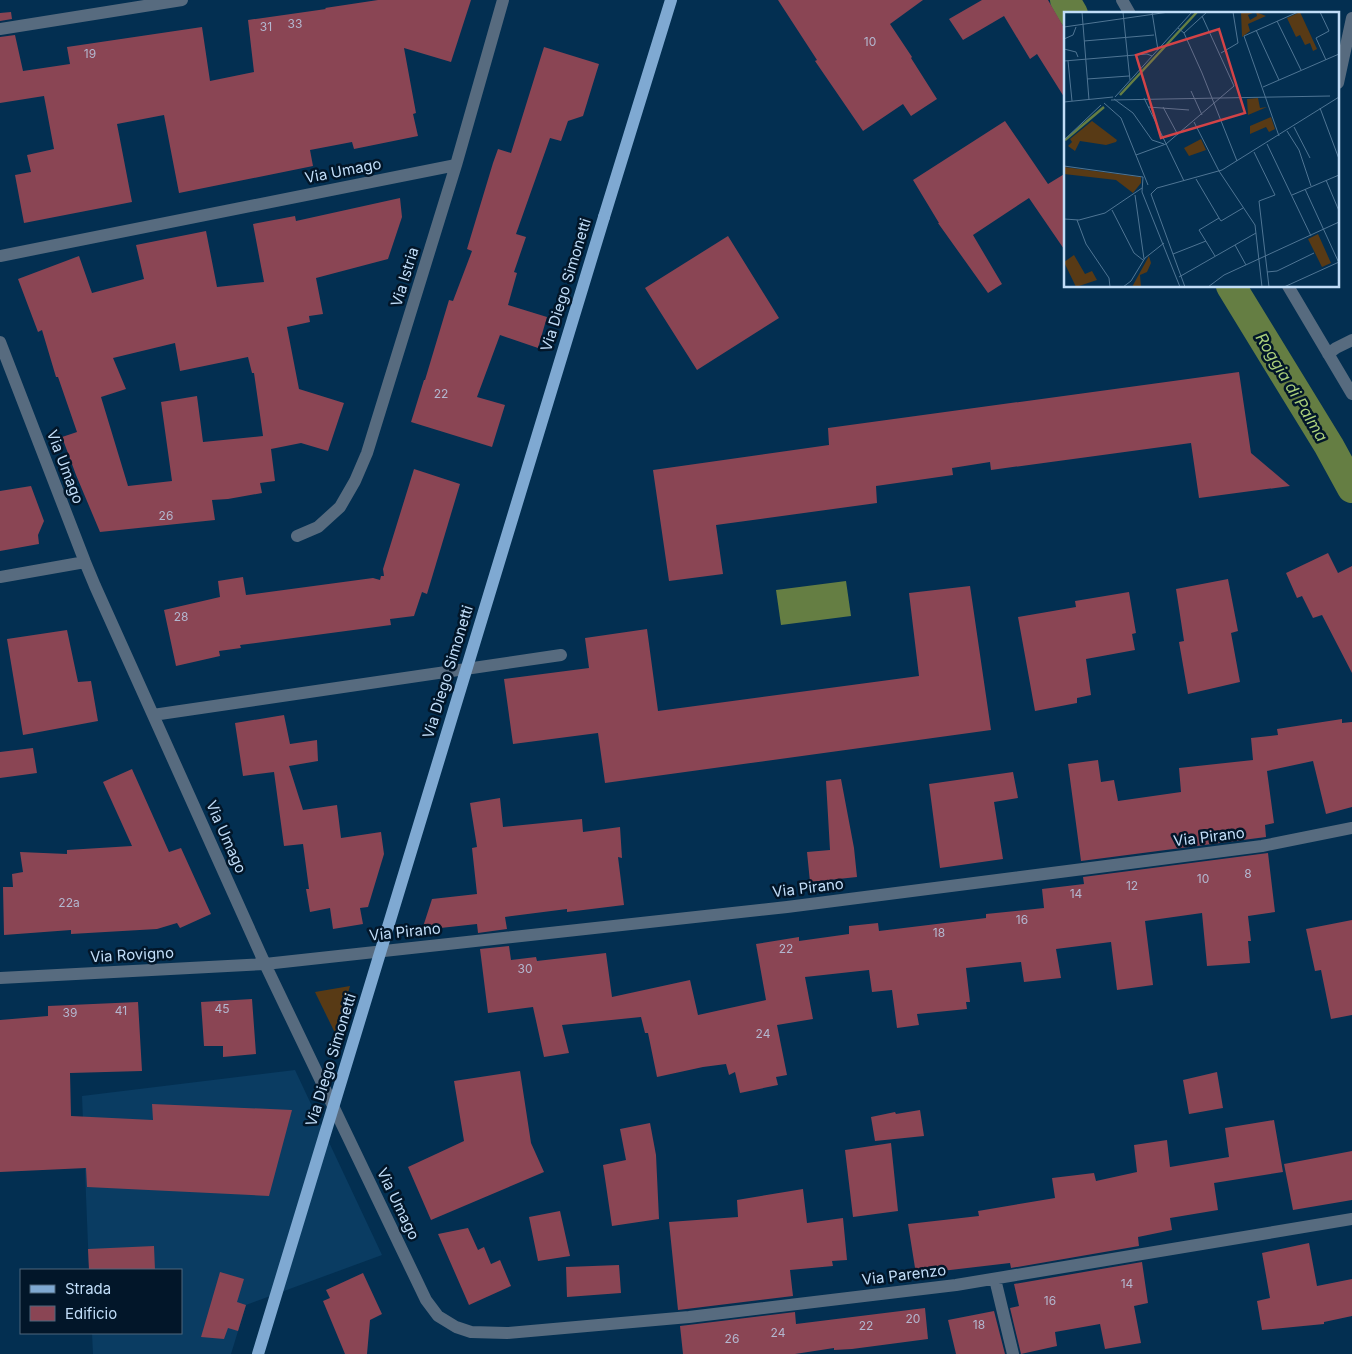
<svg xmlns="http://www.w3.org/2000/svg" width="1352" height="1354" viewBox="0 0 1352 1354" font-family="Inter,sans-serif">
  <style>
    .built { fill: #0a3c62 }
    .green { fill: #583a15 }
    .water { fill: #657e43 }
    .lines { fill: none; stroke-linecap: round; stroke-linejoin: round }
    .canal { stroke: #657e43; stroke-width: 30 }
    .building { fill: #8a4554; fill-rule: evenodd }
    .minor { stroke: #576b7f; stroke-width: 12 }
    .major { stroke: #7fa9d2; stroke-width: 12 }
    .major-bridge { stroke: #7fa9d2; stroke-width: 12 }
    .labels { text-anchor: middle; stroke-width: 5; stroke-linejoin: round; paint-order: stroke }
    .number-label { font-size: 12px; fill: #b3b7cf }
    .street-label { font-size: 15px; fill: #c1ddf8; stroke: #021629 }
    .water-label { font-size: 16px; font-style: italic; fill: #abd07b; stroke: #021629 }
    .inset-river { fill: none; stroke: #657e43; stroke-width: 2.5 }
    .inset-road { fill: none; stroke: #4f7594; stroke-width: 1 }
    .view { fill: #d34347; fill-opacity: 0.15; stroke: #d34347; stroke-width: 2.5 }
    .inset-edge { fill: none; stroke: #c1ddf8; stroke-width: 2.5 }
  </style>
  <rect width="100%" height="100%" fill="#032f51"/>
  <path class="built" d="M295 1070 382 1255 246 1305 231 1354H93L92 1333H181V1270H89L82 1096Z"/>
  <path class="green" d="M350 986 336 1035 315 992Z"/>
  <path class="water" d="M846 581 851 616 781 625 776 590Z"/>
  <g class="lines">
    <path class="canal" d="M1065 0 1073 14
      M1231 286 1329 446 1352 488"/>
  </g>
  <path class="building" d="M378 0H471L451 62 404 48 416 113 413 114 418 136 354 149 352 142 310 150 313 166 179 193 164 115 117 124 132 202 24 223 15 175 31 172 27 155 54 149 44 96 0 103V37L15 35 23 71 70 64 67 47 202 27 210 81 254 72 248 20 326 9 325 8Z
    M778 0H923L890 24 912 57 911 58 937 99 911 116 903 104 863 131 815 61 817 60Z
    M982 0H1048L1066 31V100L1037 54 1030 59 1004 16 963 40 949 19Z
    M11 12 12 19 0 21V13Z
    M544 47 599 64 583 116 568 121 561 141 550 138 516 234 526 237 514 272 517 273 508 305 547 317 538 348 500 335 477 397 505 405 492 447 411 422 424 380H425L449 300 453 301 472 251 467 249 493 163 498 149 511 153Z
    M1005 121 1048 184 1066 173V252L1029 198 973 235 1002 284 988 293 938 223H939L913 180Z
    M400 198 402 217 388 259 316 278 323 314 309 316 310 322 287 327 299 389 344 403 328 451 301 443 271 449 275 481 260 483 262 493 228 499 212 500 215 520 100 532 76 475 62 437 77 432 58 377H56L42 330 38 332 18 279 79 256 92 293 144 279 136 245 206 231 217 287 264 282 253 224 295 216 296 221ZM175 343 180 371 248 357 252 373H254L263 436 203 442 197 396 161 402 172 481 128 486 101 397 126 389 113 358Z
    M728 236 779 318 697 370 645 288Z
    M1239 372 1251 453 1290 486 1199 498 1191 443 991 470 990 462 952 468 953 475 876 486 877 503 716 525 723 574 669 581 653 470 829 445 828 428Z
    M414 469 460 484 427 594 422 592 414 616 390 619 391 625 240 645 241 648 219 651 220 656 176 666 164 610 220 597 218 581 243 577 246 595 373 578 380 580 381 576H384L383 569Z
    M31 486 44 521 38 535 39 544 0 551V491Z
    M1328 553 1338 573 1352 566V673L1322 615 1313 618 1302 596 1297 598 1286 573Z
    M1228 579 1238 631 1231 633 1240 682 1188 694 1179 642 1184 641 1176 589Z
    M970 586 991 730 605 783 598 733 513 744 504 679 589 668 585 638 647 629 658 711 919 676 909 593Z
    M1129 592 1136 633 1132 634 1135 650 1086 659 1091 695 1077 698V703L1035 711 1018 617 1076 607 1075 601Z
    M67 630 78 682 91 681 98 721 23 735 7 639Z
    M284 715 290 744 317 740 318 761 289 766 303 810 337 805 341 838 381 832 384 854 368 907 360 908 363 924 333 929 330 908 310 912 306 889H309L303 844 284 846 274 772 243 776 235 723Z
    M1342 719V723L1352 722V807L1326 814 1313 761 1267 771 1274 823 1265 825 1266 837 1081 861 1068 764 1098 760 1101 782 1114 780 1118 801 1181 792 1179 768 1253 760 1251 738 1278 735 1277 729Z
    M33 748 37 773 0 778V752Z
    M132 769 169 852 181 848 211 914 180 928 177 923 157 929 71 934V930L4 935 3 887H13L12 874 23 872 20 852 67 854V850L132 846 103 782Z
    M1013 772 1018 798 994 802 1003 859 940 868 929 784Z
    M841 779 854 848 857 877 810 882 807 852 830 850 826 781Z
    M500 798 503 827 582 819 583 832 620 827 622 858 618 857 624 905 567 912V909L505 917 507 929 478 933 477 924 422 930 432 899 477 894 472 848 477 847 470 803Z
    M1268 853 1275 912 1248 916 1251 941H1248L1250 963 1207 966 1202 913 1145 921 1153 985 1117 990 1111 942 1056 949 1061 978 1024 982 1021 962 966 968 970 1002H966L967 1009 917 1014 919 1025 897 1028 892 990 872 992 869 970 805 977 813 1019 777 1025 787 1075 776 1077 778 1085 740 1093 735 1072 729 1075 726 1064 703 1067 657 1077 648 1033H645L641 1017 562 1025 569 1053 544 1057 533 1007 488 1013 480 949 509 946 511 960 536 957 537 961 606 953 612 997 690 980 698 1015 766 1000 756 944 799 937V941L849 934V926L878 923 879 931 986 918V914L1044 908 1042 889 1084 884 1083 877Z
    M1352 920V1015L1331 1019 1321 970 1315 971 1306 929Z
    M252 999 256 1054 223 1057V1046H204L201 1002Z
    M138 1002 142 1071 70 1073 71 1116 153 1120 152 1104 292 1110 269 1196 87 1187 86 1168 0 1172V1020L48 1016V1006Z
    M520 1071 531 1143 544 1172 431 1220 408 1167 464 1141 454 1081Z
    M1217 1072 1223 1108 1189 1114 1183 1080Z
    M920 1110 924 1136 875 1141 871 1117 895 1112 896 1114Z
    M1274 1120 1283 1172 1214 1183 1218 1210 1170 1218 1172 1230 1138 1237 1139 1246 1011 1268 1010 1263 916 1274 908 1224 979 1216 978 1211 1055 1198 1052 1178 1094 1173 1096 1181 1137 1172 1134 1145 1167 1140 1170 1167 1229 1157 1225 1128Z
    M650 1123 656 1155 659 1219 612 1226 603 1165 626 1160 620 1129Z
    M891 1143 898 1211 853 1217 845 1150Z
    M1352 1151V1200L1293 1210 1284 1164Z
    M803 1189 807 1223 843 1218 847 1260 832 1261 833 1266 790 1270 793 1296 678 1310 669 1222 738 1217 737 1200Z
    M560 1211 570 1256 538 1261 529 1217Z
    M468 1228 478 1250 484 1247 491 1264 500 1260 511 1286 469 1305 438 1234Z
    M1309 1243 1317 1286 1352 1279V1316L1324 1322V1324L1262 1330 1257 1301 1270 1298 1262 1253Z
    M154 1246 155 1270H89L88 1249Z
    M1142 1262 1148 1303 1134 1306 1141 1343 1105 1349 1100 1324 1055 1332 1057 1346 1021 1354 1010 1308 1019 1306 1014 1284Z
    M619 1265 621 1293 567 1297 566 1267Z
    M220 1272 244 1279 237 1302 246 1305 238 1331 228 1328 224 1339 201 1337Z
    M363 1273 382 1314 370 1320 367 1354H345L323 1301 330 1298 326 1290Z
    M925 1308 928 1339 852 1349 834 1350V1348L795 1354H683L680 1326 795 1312 796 1324Z
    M994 1311 1005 1354H956L948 1320Z"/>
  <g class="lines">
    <path class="minor" d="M1122 0 1130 14
      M0 29 182 0
      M1338 83 1352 18
      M0 256 456 165
      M1288 286 1352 394
      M0 342 85 562 95 586 265 964 426 1300 438 1316 456 1327 471 1332 507 1333 689 1317 956 1285 1352 1219
      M1328 354 1336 348 1352 340
      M297 536 318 527 340 507 355 481 367 453 456 165 503 0
      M0 577 85 562
      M153 715 561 655
      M0 978 265 964 787 907 1262 846 1352 828
      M995 1279 1013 1354"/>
    <path class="major" d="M604 217 671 0"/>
    <path class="major-bridge" d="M258 1354 604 217"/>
  </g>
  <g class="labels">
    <g class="number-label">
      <text x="295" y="28">33</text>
      <text x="266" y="31">31</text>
      <text x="870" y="46">10</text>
      <text x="90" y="58">19</text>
      <text x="441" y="398">22</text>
      <text x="166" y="520">26</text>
      <text x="181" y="621">28</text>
      <text x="1248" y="878">8</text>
      <text x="1203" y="883">10</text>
      <text x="1132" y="890">12</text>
      <text x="1076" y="898">14</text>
      <text x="69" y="907">22a</text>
      <text x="1022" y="924">16</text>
      <text x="939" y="937">18</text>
      <text x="786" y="953">22</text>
      <text x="525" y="973">30</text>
      <text x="222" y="1013">45</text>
      <text x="121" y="1015">41</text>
      <text x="70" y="1017">39</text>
      <text x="763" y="1038">24</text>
      <text x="1127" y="1288">14</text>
      <text x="1050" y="1305">16</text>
      <text x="913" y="1323">20</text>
      <text x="979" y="1329">18</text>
      <text x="866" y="1330">22</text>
      <text x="778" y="1337">24</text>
      <text x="732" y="1343">26</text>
    </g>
    <g class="street-label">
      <text transform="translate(343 171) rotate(-11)" y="5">Via Umago</text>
      <text transform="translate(405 277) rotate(-73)" y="5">Via Istria</text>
      <text transform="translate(566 285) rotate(-73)" y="5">Via Diego Simonetti</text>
      <text transform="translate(65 467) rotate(69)" y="5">Via Umago</text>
      <text transform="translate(448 672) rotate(-73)" y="5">Via Diego Simonetti</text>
      <text transform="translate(226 837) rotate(66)" y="5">Via Umago</text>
      <text transform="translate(1209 837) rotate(-7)" y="5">Via Pirano</text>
      <text transform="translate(808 888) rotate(-7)" y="5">Via Pirano</text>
      <text transform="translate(405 932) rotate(-6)" y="5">Via Pirano</text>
      <text transform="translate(132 955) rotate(-3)" y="5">Via Rovigno</text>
      <text transform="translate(331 1060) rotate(-73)" y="5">Via Diego Simonetti</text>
      <text transform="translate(398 1204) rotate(64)" y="5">Via Umago</text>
      <text transform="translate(904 1275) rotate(-7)" y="5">Via Parenzo</text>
    </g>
    <g class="water-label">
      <text transform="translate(1292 387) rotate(59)" y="6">Roggia di Palma</text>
    </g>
  </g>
  <g transform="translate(1064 12)">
    <rect width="275" height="275" fill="#032f51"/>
    <path d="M177 0H191L184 3 186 8 193 4 192 0 202 4 184 12 186 19 178 25ZM236 0 253 37 249 39 246 31 241 33 236 23 232 25 223 6ZM194 86 196 96 203 95 184 103 183 87ZM207 105 211 117 205 120 202 115 186 122V114ZM28 109 53 128 52 130 42 133 16 129 11 139 4 134 8 130 6 127ZM137 127 142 138 125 144 120 136ZM0 155 77 165V171L69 181 52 168 0 162ZM254 222 267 251 258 255 244 227ZM10 243 21 262 28 259 33 268 12 275 0 250ZM85 244 87 251 83 260 76 263 77 275H68Z" fill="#583a15"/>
    <path class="inset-river" d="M56 83 133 0M1 128 40 95"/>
    <path class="inset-road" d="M18 0 25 88M59 0 66 68M88 0 94 38M256 0 265 19 252 26 262 48M213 9 237 58M0 15 105 0M114 16 120 21 138 61 173 149M192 18 215 68M120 21 143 0M0 27 9 23 12 15M20 29 90 23M0 37 12 40 14 45M157 41 174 31 169 0M0 49 83 42 88 44M4 49 8 89M23 67 65 64M199 75 275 42M127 79 138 103M51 85 128 0M80 86 120 169M50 87 69 101 88 128 100 132M47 88 266 84M0 90 49 85M40 91 57 106 84 173M84 95 125 98M99 95 114 123M256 96 275 147M130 110 155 159 191 213 198 275M230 115 246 146M223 119 235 138 247 174M215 124 180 24 234 0M0 128 37 93M203 132 247 224M190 140 211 183 195 189 205 275M72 143 102 132 170 74 138 4M0 154 79 165 78 180 116 275M132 167 155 206M262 168 275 199M241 177 275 251M87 182 93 176 158 158 275 85M87 182 121 275M71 183 80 247M228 183 275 163M48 198 70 241 79 248M155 206 157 209 179 196M0 207 15 208 41 201 78 176M13 208 22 232 45 266 46 275M171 233 182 253M109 242 142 229M151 244 135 218 155 206M203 260 213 259 250 241M115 265 192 221M59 275 67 269 81 246 100 231M144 275 160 263 275 210M220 275 275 250"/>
    <path class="view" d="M155 17 181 101 97 126 72 43Z"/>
    <rect width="275" height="275" class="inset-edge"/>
  </g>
  <rect x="20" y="1269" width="162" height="65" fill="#021629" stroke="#4e667c"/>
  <rect x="30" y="1285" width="25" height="8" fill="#7fa9d2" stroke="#4e667c"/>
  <text x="65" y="1294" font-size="15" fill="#c1ddf8">Strada</text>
  <rect x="30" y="1306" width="25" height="15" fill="#8a4554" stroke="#4e667c"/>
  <text x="65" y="1319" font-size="15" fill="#c1ddf8">Edificio</text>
</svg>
